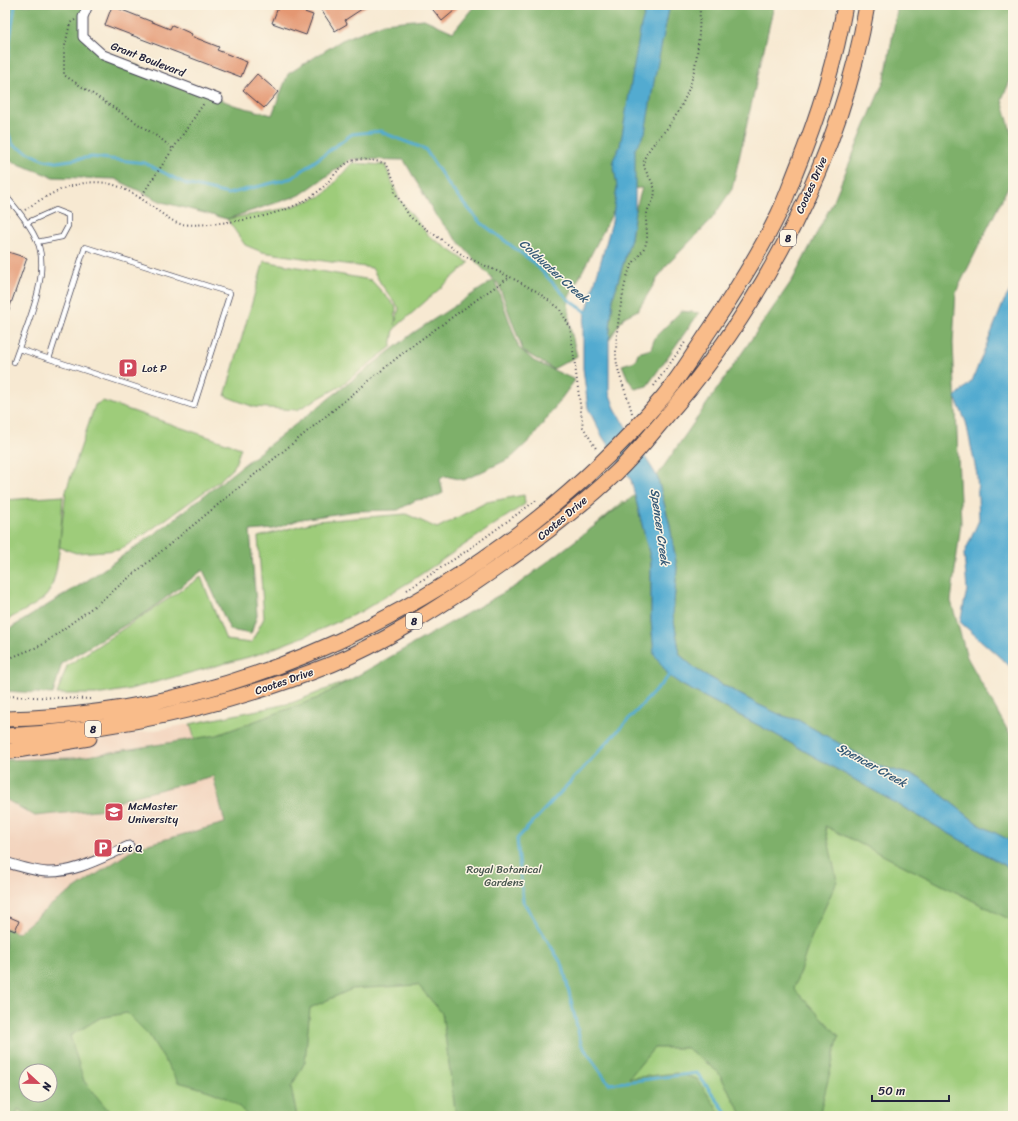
<svg xmlns="http://www.w3.org/2000/svg" width="1018" height="1121" viewBox="0 0 1018 1121" font-family="Sriracha,sans-serif">
  <style>
    .built { fill: #f3d4be }
    .green { fill: #9ecc7a; stroke: #60775a; fill-rule: evenodd }
    .forest { fill: #7eb06a; stroke: #506952; fill-rule: evenodd }
    .water { fill: #52abd0; stroke: #3a6686 }
    .lines { fill: none; stroke-linecap: round; stroke-linejoin: round }
    .stream { stroke: #52abd0; stroke-width: 3 }
    .building { fill: #e49772 }
    .service-casing { stroke: #424052; stroke-width: 6 }
    .minor-casing { stroke: #424052; stroke-width: 11 }
    .primary-casing { stroke: #424052; stroke-width: 17 }
    .path { stroke: #424052; stroke-width: 2; stroke-dasharray: 1 3; stroke-linecap: butt }
    .service { stroke: #fff; stroke-width: 4.5 }
    .minor { stroke: #fff; stroke-width: 9 }
    .primary { stroke: #f9bc8a; stroke-width: 15 }
    .labels { text-anchor: middle; stroke-width: 3; stroke-linejoin: round; paint-order: stroke }
    .shield { fill: #fcf5e5; stroke: #63616e; stroke-width: 1 }
    .shield-label { font-size: 10px; font-weight: bold; fill: #22223b }
    .street-label { font-size: 11px; fill: #22223b; stroke: #fcf5e5 }
    .poi-label { font-size: 11px; fill: #22223b; stroke: #fcf5e5; text-anchor: start }
    .park-label { font-size: 11px; fill: #47554e; stroke: #fcf5e5 }
    .water-label { font-size: 12px; font-style: italic; fill: #355977; stroke: #fcf5e5 }
  </style>
  <rect width="100%" height="100%" fill="#fcf5e5"/>
  <filter id="ink" filterUnits="userSpaceOnUse"><feTurbulence type="fractalNoise" baseFrequency=".025" numOctaves="2"/><feDisplacementMap in="SourceGraphic" scale="8" xChannelSelector="R" yChannelSelector="G"/><feConvolveMatrix kernelMatrix="1 2 1 2 8 2 1 2 1" color-interpolation-filters="sRGB"/></filter>
  <filter id="wash" filterUnits="userSpaceOnUse"><feTurbulence type="fractalNoise" baseFrequency=".012" numOctaves="4" result="noise"/><feDisplacementMap in="SourceGraphic" scale="16" xChannelSelector="R" yChannelSelector="G"/><feGaussianBlur stdDeviation="0.9" result="paint"/><feColorMatrix in="noise" values="0 0 0 0 0 0 0 0 0 0 0 0 0 0 0 0 0 1.4 0 .05"/><feComposite in="paint" operator="in"/></filter>
  <g filter="url(#wash)">
    <rect width="100%" height="100%" fill="#f7e9d2"/>
    <path class="built" d="M190 724 198 749 214 774 234 849 27 938 5 929V756Z"/>
    <path class="green" d="M352 163 385 165 399 199 429 236 469 263 394 329 391 347 339 387 297 410 254 407 225 396 264 261 371 280 396 307 395 325 399 308 381 284 372 268 262 252 245 245 227 219 288 208 324 195Z
      M103 401 241 448 234 467 218 482 145 534 119 550 76 553 59 547 66 491 95 405Z
      M524 495 525 504 414 579 362 611 308 635 256 655 130 689 102 694H57L67 666 201 577 226 640 251 643 264 618 258 537 317 521 406 514 437 528 487 502Z
      M63 496C61 520 61 581 45 597 34 607 17 614 5 621V500Z
      M624 501 640 533 648 671 1013 894V1116H5V929L27 938 234 849 214 774 198 749 190 724 292 703 375 670 489 611 548 565ZM26 1071H50V1095H26Z"/>
    <path class="forest" d="M5 5H93C82 24 83 30 94 48L234 105 272 115 288 74 342 40 384 23 424 19 453 32 475 5H774L732 189 711 220 664 268 638 310 624 317 609 340 613 298 631 238 635 211 642 188 625 189 568 299 570 327 577 356 553 369 523 351 498 283 495 281 519 348 534 361 575 380 533 437 511 458 464 480 445 476 440 479 443 493 433 498 416 500 398 510 356 511 301 519 274 529 250 531 257 615 251 634 230 630 203 570 147 612 62 663 53 694 5 691 6 631 88 580 161 529 413 333 494 280 479 265 436 216 404 160 351 159 300 195 227 219 162 202 115 179 53 177 5 159Z
      M898 5H1013V81H1010L1002 99 1013 139V177L956 292 953 343 961 523 951 601 967 657 1013 740V842L978 824 919 777 879 766 798 720 783 716 759 705 697 670 680 655 673 615 677 568 670 526 657 476 793 279 833 202 885 78Z
      M681 311 699 313 647 386 635 389 628 379 622 365 635 361 638 353 651 349 655 337Z
      M635 495 651 561V620L654 654 682 685 773 733 1013 870V921L825 826 837 881 811 938 794 989 839 1036 819 1116H743L718 1072 687 1048H654L629 1078 677 1073 697 1079 722 1116H457L455 1110 442 1013 418 985 352 989 310 1008 305 1062 291 1087 297 1116H247C235 1096 200 1088 178 1082L149 1035 127 1013 100 1018 70 1036 84 1081 113 1116H31L18 1109 16 1116H5V928L18 933 51 905 137 847 225 823 213 776 124 799 106 809 35 816 5 799V760L75 758 217 735 318 698 517 585ZM26 1071H50V1095H26Z"/>
    <path class="water" d="M647 5H670L655 76 645 133 635 149V211L631 238 613 298 609 340V392L616 411 657 476 670 526 677 568 673 615 680 655 697 670 723 685 759 705 783 716 798 720 879 766 919 777 978 824 1013 842V870L773 733 682 685 669 676 654 654 651 620V561L631 480 602 436 588 408 583 368V324L612 222 617 187 613 160 620 146 641 26Z
      M1013 286V669L960 622 967 590 964 554 979 520 977 475 966 422 955 397 972 381 1004 301Z"/>
    <g class="lines">
      <path class="stream" d="M5 74 15 5
        M5 125 13 145 44 160 57 162 92 157 145 163 186 184 228 194 292 178 352 134 382 131
        M381 132 425 149 450 187 480 222 533 262 568 299 589 314
        M669 676 517 839 523 901 563 966 581 1044 609 1084 697 1073 729 1116"/>
    </g>
    <g id="blocks">
      <path class="building" d="M279 5H285L313 15 306 35 272 23Z
        M318 5H368L345 20 347 24 335 31Z
        M429 5H461L442 21Z
        M112 6 170 29 172 25 192 34 191 36 219 47 217 50 247 62 241 77 105 25Z
        M257 74 278 92 264 108 243 90Z
        M5 251 27 258 7 315H5Z
        M5 915 19 921 15 931 5 927Z"/>
    </g>
  </g>
  <g filter="url(#ink)">
    <use href="#blocks" fill-opacity="0" stroke="#424052" stroke-width="1"/>
    <g class="lines">
      <defs>
        <path id="service" d="M5 195C17 209 33 228 39 246 49 280 25 329 14 362
          M5 203 8 198 5 217
          M26 223 55 210 68 215V226L62 237 37 242
          M19 349C77 368 136 387 194 406L230 293 85 247 49 359"/>
        <path id="minor" d="M88 5 83 17V37L103 55 218 99
          M5 862C18 866 33 871 47 872 76 873 103 857 129 846"/>
        <path id="primary" d="M5 719C255 715 502 586 663 397 681 376 695 351 711 328 735 292 759 254 778 215 785 201 790 186 796 171 818 117 835 63 845 5
          M5 736C118 730 228 706 332 664 383 643 431 612 476 582 525 549 573 514 616 473 634 456 649 437 665 418 764 305 842 154 867 5
          M5 752 89 738"/>
      </defs>
      <use href="#service" class="service-casing"/>
      <use href="#minor" class="minor-casing"/>
      <use href="#primary" class="primary-casing"/>
      <path class="path" d="M75 20 70 23 64 50V75L161 139 173 149
        M140 198 204 103
        M25 210C53 190 91 172 124 189 133 193 142 199 150 205 157 210 173 223 181 224 200 227 252 220 271 214 289 209 306 202 320 190 330 182 338 167 351 161 362 157 376 161 387 164L395 183 394 191 410 217 464 256 510 277
        M654 386 686 341
        M632 413C628 397 620 380 617 364 613 347 622 288 629 271 632 262 641 255 645 246 650 235 644 224 647 213 648 207 653 202 654 197 659 182 639 172 645 157 651 144 663 135 671 123 697 85 699 50 700 5
        M407 590 465 552 538 499
        M5 660 42 645 97 604 409 348 486 293 510 277 536 291 559 308 570 327 583 427 597 450
        M5 696 90 699"/>
      <use href="#service" class="service"/>
      <use href="#minor" class="minor"/>
      <use href="#primary" class="primary"/>
    </g>
  </g>
  <defs>
    <symbol id="parking-square" viewBox="-11 -11 22 22"><rect x="-9" y="-9" width="18" height="18" rx="4" fill="#d1495b" stroke="#fcf5e5"/><path d="M-3.5-5.5H1a3.5 3.5 0 0 1 0 7H-1V5.5H-3.5ZM-1-3.4V-.6H.8a1.4 1.4 0 0 0 0-2.8Z" fill="#fff"/></symbol>
    <symbol id="university-square" viewBox="-11 -11 22 22"><rect x="-9" y="-9" width="18" height="18" rx="4" fill="#d1495b" stroke="#fcf5e5"/><path d="M0-5L7-2L0 1L-7-2ZM-4 1L0 2.5L4 1V4Q0 6-4 4Z" fill="#fff"/></symbol>
  </defs>
  <g fill-rule="evenodd">
    <use href="#parking-square" x="117" y="357" width="22" height="22"/>
    <use href="#university-square" x="103" y="801" width="22" height="22"/>
    <use href="#parking-square" x="92" y="837" width="22" height="22"/>
  </g>
  <g class="labels">
    <g class="shield">
      <rect x="780" y="230" width="16" height="16" rx="3"/>
      <rect x="406" y="613" width="16" height="16" rx="3"/>
      <rect x="85" y="721" width="16" height="16" rx="3"/>
    </g>
    <g class="shield-label">
      <text x="788" y="242">8</text>
      <text x="414" y="625">8</text>
      <text x="93" y="733">8</text>
    </g>
    <g class="street-label">
      <text transform="translate(148 59) rotate(21)" y="4">Grant Boulevard</text>
      <text transform="translate(811 185) rotate(-66)" y="4">Cootes Drive</text>
      <text transform="translate(562 518) rotate(-40)" y="4">Cootes Drive</text>
      <text transform="translate(284 681) rotate(-19)" y="4">Cootes Drive</text>
    </g>
    <g class="poi-label">
      <text x="142" y="372">Lot P</text>
      <text x="128" y="810">McMaster<tspan x="128" dy="13">University</tspan></text>
      <text x="117" y="852">Lot Q</text>
    </g>
    <g class="park-label">
      <text x="504" y="873">Royal Botanical<tspan x="504" dy="13">Gardens</tspan></text>
    </g>
    <g class="water-label">
      <text transform="translate(554 271) rotate(42)" y="4">Coldwater Creek</text>
      <text transform="translate(660 527) rotate(82)" y="4">Spencer Creek</text>
      <text transform="translate(872 765) rotate(29)" y="4">Spencer Creek</text>
    </g>
  </g>
  <rect width="1018" height="1121" fill="none" stroke="#fcf5e5" stroke-width="20"/>
  <g transform="translate(38 1083) rotate(112)"><circle r="19" fill="#fcf5e5" stroke="#a5a1a1"/>
  <path d="M0-3L7 15L0 10L-7 15Z" fill="#d1495b"/>
  <text y="-6" font-size="11" font-weight="bold" text-anchor="middle" fill="#22223b">N</text>
  </g>
  <path d="M872 1095v6h77v-6" fill="none" stroke="#22223b" stroke-width="2"/>
  <text x="878" y="1095" font-size="12" fill="#22223b" stroke="#fcf5e5" stroke-width="3" paint-order="stroke">50 m</text>
</svg>
